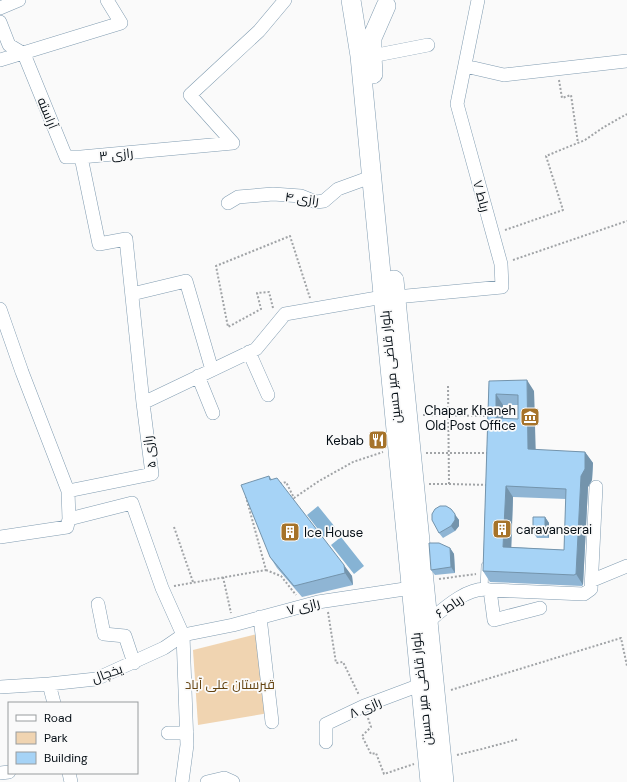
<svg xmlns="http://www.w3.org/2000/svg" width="627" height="782" viewBox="0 0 627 782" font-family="'DM Sans',Cairo,sans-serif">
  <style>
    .green { fill: #f0d4b1 }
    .water { fill: #86b3d4 }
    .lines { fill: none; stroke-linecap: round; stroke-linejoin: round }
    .lane-casing { stroke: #819cb1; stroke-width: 8 }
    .street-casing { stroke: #819cb1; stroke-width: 14 }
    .secondary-casing { stroke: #819cb1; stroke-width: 20 }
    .path { stroke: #a1a4a7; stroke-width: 2; stroke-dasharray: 2 2; stroke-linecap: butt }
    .lane { stroke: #fff; stroke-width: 7 }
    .street { stroke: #fff; stroke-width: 13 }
    .secondary { stroke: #fff; stroke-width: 19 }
    .wall { fill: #8fb5d4; fill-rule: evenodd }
    .shaded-wall { fill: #7494ac }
    .building { fill: #a6d3f6; stroke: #7494ac; fill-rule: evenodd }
    .labels { text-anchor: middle; stroke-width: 3.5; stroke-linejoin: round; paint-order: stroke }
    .street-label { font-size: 13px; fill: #050e15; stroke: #fafafa }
    .poi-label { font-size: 13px; fill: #050e15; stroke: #fafafa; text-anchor: end }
    .park-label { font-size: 13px; fill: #644310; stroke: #fafafa }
  </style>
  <rect width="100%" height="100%" fill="#fafafa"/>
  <path class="green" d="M257 634 269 713 198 725 193 650Z"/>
  <path class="water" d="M318 506 335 527 324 537 307 515Z
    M341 537 364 566 354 574 331 545Z"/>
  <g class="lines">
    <defs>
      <path id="lane" d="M484 589 485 566"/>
      <path id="street" d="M0 8 19 0
        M0 22 9 45 24 54 66 157H81
        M372 56 428 45
        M0 60 121 23 107 0
        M465 66 504 75 627 61
        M228 203 238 197 273 194 301 196 316 202 324 201 338 189 371 177
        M132 294 186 281 212 370
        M396 297 502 287 501 264 457 104 478 0
        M0 309 22 372 68 491
        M249 352 268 395
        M198 376 213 413
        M143 403 126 239 99 244 81 157 233 143 190 95 259 31 285 0
        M0 537 67 527 69 519
        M593 580 627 566
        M490 590 584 594 591 589 596 487
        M98 604 104 634 125 636 134 663
        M260 617 272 722
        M428 622C443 609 469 585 490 590L494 620 540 608
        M49 684 54 703
        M0 687 49 684 96 679 164 648 183 635 233 625 318 602 418 587
        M168 733H187
        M326 742V724L364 706 420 685
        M0 773 9 772
        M69 773 71 782
        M182 782 187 745 183 635 162 588 132 503 69 519 68 491 152 474 143 403 256 349 285 314 383 297
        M207 782 224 778 233 782"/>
      <path id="secondary" d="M351 0 360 56 430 782
        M373 74 372 56V38L386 6
        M394 280 444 782"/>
    </defs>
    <use href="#lane" class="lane-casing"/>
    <use href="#street" class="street-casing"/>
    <use href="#secondary" class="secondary-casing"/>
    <path class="path" d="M559 80 562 98 571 95 578 143
      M505 230 563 210 546 156 585 140 604 127 627 114
      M513 260 627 221
      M273 308 269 292 257 293 261 309 228 327 216 266 290 236 310 298
      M423 415 489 416
      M426 453H488
      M280 484 286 482 294 498 319 481 353 462 383 452
      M429 484H449L448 385
      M449 484 488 485
      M174 527 193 582
      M266 570 281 576 296 595
      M223 577 231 613
      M439 579 476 574
      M174 586 266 570 246 497
      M328 612 336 663 343 662 359 695
      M451 690 621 638 627 666
      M368 718 371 727 362 736 371 754 376 753 384 774 414 764
      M457 755 482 749 519 739"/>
    <use href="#lane" class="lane"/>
    <use href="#street" class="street"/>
    <use href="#secondary" class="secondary"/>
  </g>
  <path class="wall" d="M489 381 534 391 535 450 585 452 593 463 592 480 588 487 583 585 582 586 490 582 483 571ZM503 405H518V419L503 418ZM513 497 566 499 564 550 511 547Z
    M269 476 352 576 353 585 302 597 277 568 270 557Z
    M455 515 459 520V526L455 531 443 538 439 533Z
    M545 517 549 523V538H537L533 532Z
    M450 548 454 554 455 573 435 575 431 570Z"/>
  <path class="shaded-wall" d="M527 380 534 391 536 460 528 449Z
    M496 394 503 405V429L496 418Z
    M585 452 593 463 592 480 588 487 583 585 576 574 581 476Z
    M506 486 513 497 511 557 503 547Z
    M451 509 459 520V526L455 531 451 526Z
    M545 517 549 523V538L545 532Z
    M450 548 454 554 455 573 451 567Z
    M344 565 352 576 353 585 345 573Z"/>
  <path class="building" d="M527 380 528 449 585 452V469L581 476 576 574 574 575 483 571 489 381ZM496 394 518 395V419L496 418ZM506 486 566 489 564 550 503 547Z
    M269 476 270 480 277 478 344 565 345 573 294 586 270 557 241 485Z
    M440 506H446L451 509 455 514V520L451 526 439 533 432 520V514L435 509Z
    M533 517H545V532H533Z
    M429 543H439L450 548 451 567 431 570Z"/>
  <defs>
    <symbol id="museum-square" viewBox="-11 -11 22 22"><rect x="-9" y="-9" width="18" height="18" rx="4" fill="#a6732a" stroke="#fafafa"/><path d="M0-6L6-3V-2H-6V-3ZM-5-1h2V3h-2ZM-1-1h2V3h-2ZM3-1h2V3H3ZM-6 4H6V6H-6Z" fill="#fff"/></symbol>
    <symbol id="restaurant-square" viewBox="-11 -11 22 22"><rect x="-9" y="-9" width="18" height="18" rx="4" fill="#a6732a" stroke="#fafafa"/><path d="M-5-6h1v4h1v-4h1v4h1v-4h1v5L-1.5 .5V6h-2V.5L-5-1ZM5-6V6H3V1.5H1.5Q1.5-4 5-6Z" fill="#fff"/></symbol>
    <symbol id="building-square" viewBox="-11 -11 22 22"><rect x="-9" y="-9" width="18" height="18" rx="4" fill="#a6732a" stroke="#fafafa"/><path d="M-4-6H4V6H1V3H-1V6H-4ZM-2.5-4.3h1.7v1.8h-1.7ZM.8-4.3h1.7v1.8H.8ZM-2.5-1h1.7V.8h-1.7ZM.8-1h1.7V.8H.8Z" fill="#fff"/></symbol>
  </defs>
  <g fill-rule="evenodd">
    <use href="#museum-square" x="519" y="406" width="22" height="22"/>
    <use href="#restaurant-square" x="367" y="429" width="22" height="22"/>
    <use href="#building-square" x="491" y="518" width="22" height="22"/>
    <use href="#building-square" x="279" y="521" width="22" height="22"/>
  </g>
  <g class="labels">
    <g class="street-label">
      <text transform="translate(48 113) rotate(68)" y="5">آراسته</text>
      <text transform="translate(116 154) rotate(-6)" y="5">رازی ۳</text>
      <text transform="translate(482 196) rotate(75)" y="5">رباط ۷</text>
      <text transform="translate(302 198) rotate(7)" y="5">رازی ۴</text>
      <text transform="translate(390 367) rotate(-96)" y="5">بلوار قاضی میر حسین</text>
      <text transform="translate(149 452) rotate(-97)" y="5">رازی ۵</text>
      <text transform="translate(303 606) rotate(-14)" y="5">رازی ۷</text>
      <text transform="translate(449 606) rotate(-35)" y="5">رباط ۶</text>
      <text transform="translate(107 673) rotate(-20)" y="5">یخچال</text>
      <text transform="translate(421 689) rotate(-96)" y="5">بلوار قاضی میر حسین</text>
      <text transform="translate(365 707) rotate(-23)" y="5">رازی ۸</text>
    </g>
    <g class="poi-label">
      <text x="516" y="415">Chapar Khaneh<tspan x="516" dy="15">Old Post Office</tspan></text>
      <text x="364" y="445">Kebab</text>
      <text x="516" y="534" text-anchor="start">caravanserai</text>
      <text x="304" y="537" text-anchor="start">Ice House</text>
    </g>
    <g class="park-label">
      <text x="230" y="689">قبرستان علی آباد</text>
    </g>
  </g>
  <rect x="8" y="702" width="130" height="72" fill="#fafafa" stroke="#989c9e"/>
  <rect x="16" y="715" width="20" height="6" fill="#ffffff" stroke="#989c9e"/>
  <text x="44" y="722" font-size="12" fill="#050e15">Road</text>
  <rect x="16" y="732" width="20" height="12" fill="#f0d4b1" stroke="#989c9e"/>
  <text x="44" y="742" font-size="12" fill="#050e15">Park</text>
  <rect x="16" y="752" width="20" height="12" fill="#a6d3f6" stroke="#989c9e"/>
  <text x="44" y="762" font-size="12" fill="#050e15">Building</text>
</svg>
